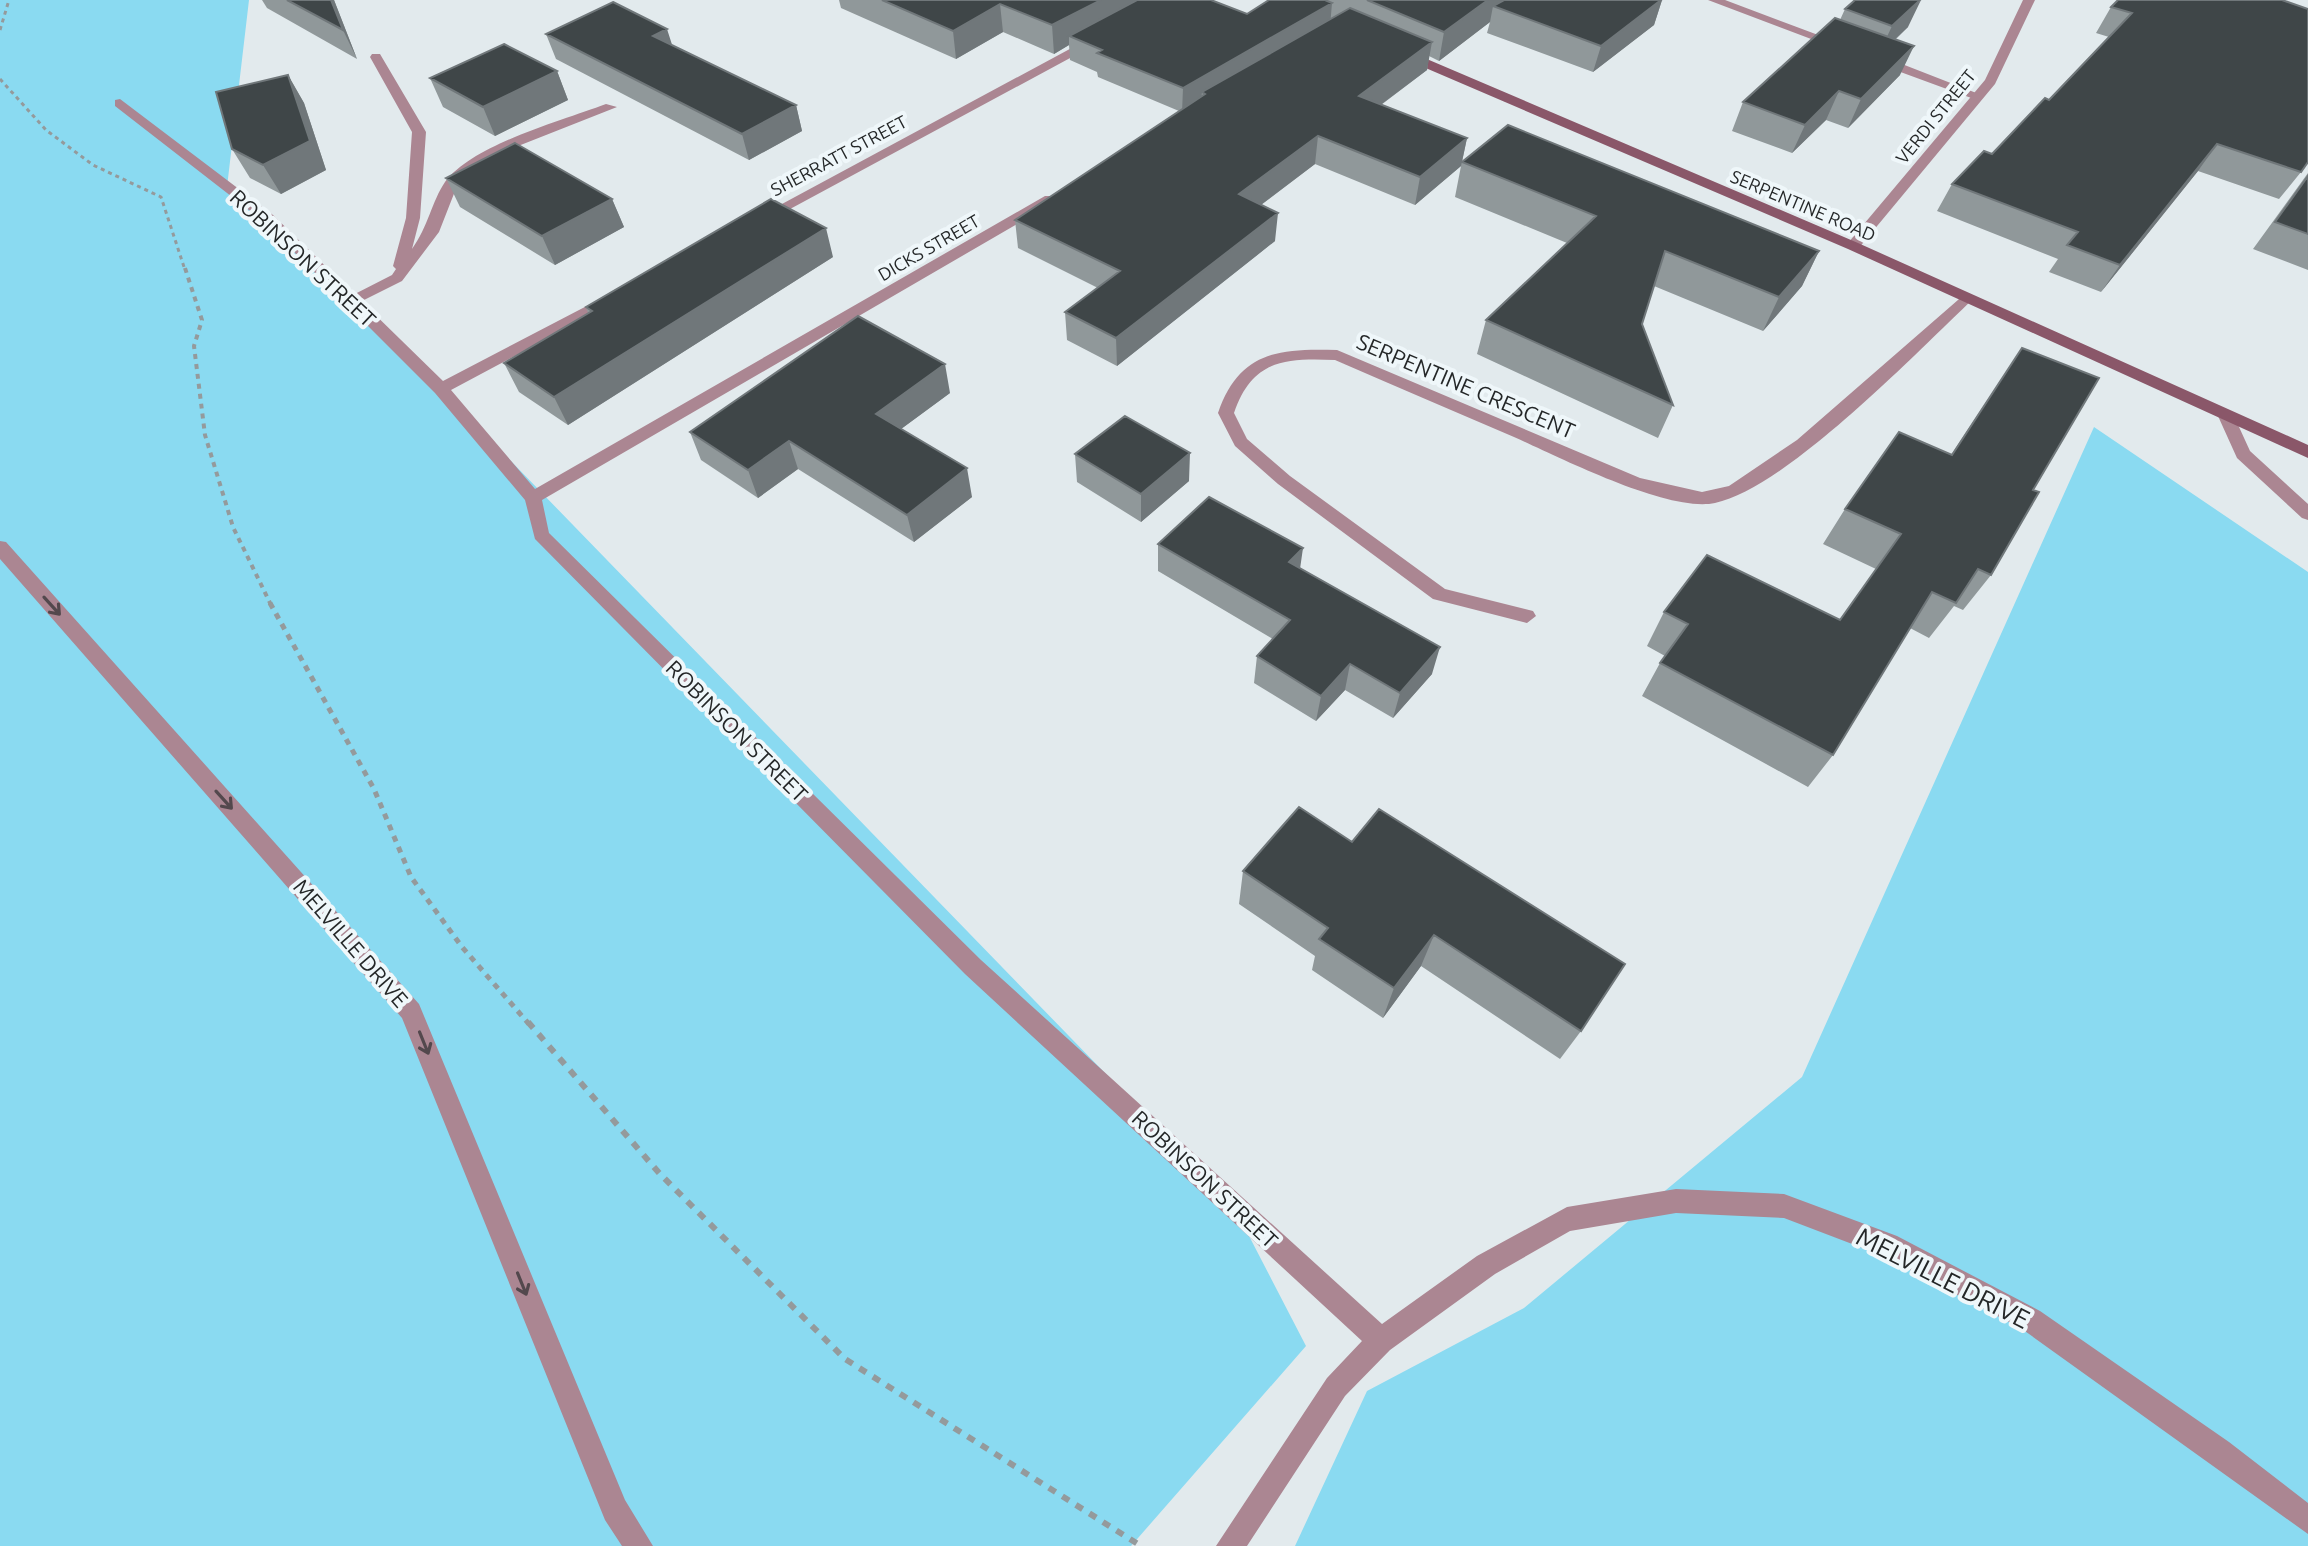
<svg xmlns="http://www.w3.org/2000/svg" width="2308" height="1546" viewBox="0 0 2308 1546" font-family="Ubuntu,sans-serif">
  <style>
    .green { fill: #8adaf1 }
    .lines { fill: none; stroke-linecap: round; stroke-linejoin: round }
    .path-far3 { stroke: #949a9c; stroke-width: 3; stroke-dasharray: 4 4; stroke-linecap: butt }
    .path-far2 { stroke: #949a9c; stroke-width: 4; stroke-dasharray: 5 5; stroke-linecap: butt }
    .path-far1 { stroke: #949a9c; stroke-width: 5; stroke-dasharray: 6 6; stroke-linecap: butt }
    .path { stroke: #949a9c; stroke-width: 6; stroke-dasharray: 8 8; stroke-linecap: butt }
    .lane { fill: #ab8692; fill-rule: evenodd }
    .street { fill: #ab8692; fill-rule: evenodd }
    .secondary { fill: #8a5769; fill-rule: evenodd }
    .wall { fill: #90989a }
    .shaded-wall { fill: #70777a }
    .building { fill: #3f4648; stroke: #70777a; stroke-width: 2 }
    .oneway { stroke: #53484d }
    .labels { text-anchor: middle; stroke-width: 8; stroke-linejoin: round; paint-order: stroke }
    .far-street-label { font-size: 18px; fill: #242728; stroke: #eff7fa }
    .street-label { font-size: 22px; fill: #242728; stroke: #eff7fa }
    .near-street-label { font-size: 26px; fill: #242728; stroke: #eff7fa }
  </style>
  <rect width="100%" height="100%" fill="#e2eaed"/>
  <path class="green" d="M0 0H249L227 187 441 389 1233 1205 1306 1346 1131 1546H0Z
    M2094 427 2308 572V1546H1295L1367 1391 1524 1308 1802 1077Z"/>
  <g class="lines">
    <path class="path-far3" d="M0 30 9 0
      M0 79 46 130 93 165 161 197 185 270"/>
    <path class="path-far2" d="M185 268 202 320 194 346 205 435 233 527 271 605"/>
    <path class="path-far1" d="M270 603 374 789 411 877 462 947 529 1024"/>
    <path class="path" d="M528 1022 660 1174 845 1359 1141 1546"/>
    <path class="lane" d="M1708 0H1725L1845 45 1835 48Z
      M372 54H380L426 132 420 218 412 249C428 227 432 201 445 182 474 144 561 121 606 104L617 107 498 154 457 186 439 232 402 281 352 306 345 301 347 298 392 275 396 269 393 266 406 218 412 132 370 57Z
      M1876 57H1884L1984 96 1974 99 1876 63Z"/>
    <path class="street" d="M2023 0H2035L1995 84 1858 249H1848V243L1985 80Z
      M1092 37 1096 38V44L766 222 754 219Z
      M120 99 273 215 443 381 604 297H614V303L451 390 535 489 1045 196H1055V202L542 500 549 533 981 960 1382 1324 1477 1256 1567 1207 1676 1189 1784 1194 1897 1236 2040 1311 2229 1442 2308 1503V1534L2022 1329 1881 1255 1784 1218 1676 1213 1570 1231 1495 1274 1390 1350 1345 1396 1247 1546H1216L1327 1378 1362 1341 965 974 535 539 525 500 435 393 263 221 115 106V100Z
      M1966 293 1973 298 1971 301C1915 354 1786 488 1715 503 1668 513 1559 457 1514 437 1454 411 1394 386 1335 360 1284 358 1252 360 1234 413L1247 439 1290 476 1445 589 1533 611 1536 616 1527 623 1433 599 1278 484 1235 446 1218 413C1239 352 1278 348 1337 350L1640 478 1702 492 1729 486 1797 440Z
      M2226 411 2234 416 2250 451 2308 504V520L2302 518 2237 458 2218 416Z
      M0 541 6 542 419 1004 625 1500 653 1546H622L605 1520 402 1018 0 559Z"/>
    <path class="secondary" d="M1400 51H1408L1858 243 2308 445V458L1848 249 1400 57Z"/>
  </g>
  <path class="wall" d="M262 0H334L357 59 267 8Z
    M839 0H1211L1247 14 1269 0H1662L1654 25 1593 72 1487 33 1490 22 1439 61 1429 56 1427 70 1381 105 1467 138 1462 162 1819 251 1802 286 1763 331 1654 286 1642 324 1673 405 1658 438 1477 354 1486 320 1567 243 1455 197 1461 166 1415 205 1315 164 1261 205 1275 241 1117 366 1067 340 1065 312 1098 288 1018 248 1015 220 1179 111 1098 77 1097 72 1070 60 1069 45 1054 54 1003 32 956 59 841 8Z
    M2118 0 2301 172 2279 199 2198 171 2101 292 2049 272 2058 259 1937 211 1952 184 1992 154 2049 100 2109 37 2096 33 2111 7Z
    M1845 9 1908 27 1895 40 1900 75 1848 128 1826 120 1792 153 1732 131 1743 102 1840 20Z
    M546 34 672 45 796 105 802 131 749 160 556 59Z
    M557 71 568 100 495 136 443 107 430 78Z
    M288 75 304 103 326 170 281 194 250 178 232 149Z
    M2308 173V270L2253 249Z
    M446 178 612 199 624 227 555 265 460 207Z
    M833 257 568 425 519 392 504 363 588 313 586 307Z
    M2022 348 2033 490 1991 575 1963 610 1954 606 1929 638 1910 628 1833 755 1808 787 1642 696 1660 663 1665 656 1647 646 1664 612 1840 620 1876 569 1823 544 1845 509 1951 455Z
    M950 393 901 429 972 497 914 542 798 469 758 498 701 460 690 432Z
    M1075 454 1189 481 1141 522 1077 482Z
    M1158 544 1300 569 1432 674 1393 718 1345 690 1316 721 1254 683 1257 656 1273 639 1158 571Z
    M1299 807 1581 1031 1560 1059 1421 966 1383 1018 1312 970 1315 956 1239 904 1243 871Z"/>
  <path class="shaded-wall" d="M331 0H334L357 59 343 30Z
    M1101 0H1152L1069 36V45L1054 54 1052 25Z
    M1488 0H1508L1493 6 1490 22 1439 61 1444 32Z
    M1661 0H1662L1654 25 1593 72 1601 46Z
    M1921 0 1908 27 1879 54 1892 26Z
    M1332 3 1330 27 1205 94 1202 92 1201 102 1182 113 1183 88Z
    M1000 4 1003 32 956 59 953 31Z
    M667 29 675 54 653 36Z
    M1432 42 1427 70 1355 124 1359 96Z
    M1914 46 1900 75 1848 128 1861 99Z
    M557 71 568 100 495 136 483 107Z
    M288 75 304 103 326 170 281 194 263 165Z
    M1839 91 1826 120 1792 153 1805 125Z
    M796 105 802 131 749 160 742 134Z
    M1318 136 1315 164 1238 222 1239 194Z
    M1467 138 1461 166 1415 205 1420 177Z
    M2217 144 2198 171 2101 292 2120 265Z
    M612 199 624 227 555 265 542 236Z
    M1278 213 1275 241 1117 366 1116 338Z
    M826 228 833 257 568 425 554 397Z
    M1819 251 1802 286 1763 331 1779 297Z
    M945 364 950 393 882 443 876 414Z
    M789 441 798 469 758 498 748 470Z
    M1190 453 1189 481 1141 522V494Z
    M967 468 972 497 914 542 907 515Z
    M1303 548 1299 576 1289 562Z
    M1440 647 1432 674 1393 718 1400 693Z
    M1350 664 1345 690 1316 721 1321 696Z
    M1434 935 1421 966 1383 1018 1394 988Z"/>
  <path class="building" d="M287 0H331L343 30Z
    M882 0H1101L1052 25 1000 4 953 31Z
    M1137 0H1211L1247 14 1269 0H1325L1332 3 1183 88 1097 53 1102 50 1069 36Z
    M1367 0H1488L1444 32Z
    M1504 0H1661L1601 46 1493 6Z
    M1855 0H1920L1892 26 1845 9Z
    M2118 0H2282L2308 9V162L2301 172 2217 144 2120 265 2067 245 2078 232 1952 184 1984 151 1992 154 2045 98 2049 100 2132 13 2111 7Z
    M613 2 667 29 653 36 796 105 742 134 546 34Z
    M1350 8 1432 42 1359 96 1467 138 1420 177 1318 136 1239 194 1278 213 1116 338 1065 312 1120 271 1015 220 1205 94 1202 92Z
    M1835 18 1914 46 1861 99 1839 91 1805 125 1743 102Z
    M504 44 557 71 483 107 430 78Z
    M288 75 310 141 263 165 232 149 216 92Z
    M1508 125 1819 251 1779 297 1665 251 1642 324 1673 405 1486 320 1596 216 1462 162Z
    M515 143 612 199 542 236 446 178Z
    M2308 176V234L2275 222Z
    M771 199 826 228 554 397 504 363 592 311 586 307Z
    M858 316 945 364 876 414 967 468 907 515 789 441 748 470 690 432Z
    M2022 348 2099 378 2033 490 2039 492 1991 575 1978 569 1956 603 1932 592 1833 755 1660 663 1688 624 1664 612 1707 555 1840 620 1901 534 1845 509 1899 432 1952 455Z
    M1125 416 1190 453 1141 494 1075 454Z
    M1209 497 1303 548 1289 562 1440 647 1400 693 1350 664 1321 696 1257 656 1290 620 1158 544Z
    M1299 807 1352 842 1379 809 1625 964 1581 1031 1434 935 1394 988 1319 939 1328 928 1243 871Z"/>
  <defs><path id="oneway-shaft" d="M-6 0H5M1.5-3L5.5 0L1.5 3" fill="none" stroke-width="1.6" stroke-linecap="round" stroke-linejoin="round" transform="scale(2)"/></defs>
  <g class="oneway">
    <use href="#oneway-shaft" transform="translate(52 606) rotate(48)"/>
    <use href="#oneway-shaft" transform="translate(224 800) rotate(48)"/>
    <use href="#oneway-shaft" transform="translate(424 1043) rotate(68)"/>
    <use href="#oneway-shaft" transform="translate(522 1284) rotate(68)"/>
  </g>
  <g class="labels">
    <g class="far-street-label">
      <text transform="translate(1936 117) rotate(-51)" y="6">VERDI STREET</text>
      <text transform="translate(839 156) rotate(-28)" y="6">SHERRATT STREET</text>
      <text transform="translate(1803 206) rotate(23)" y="6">SERPENTINE ROAD</text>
      <text transform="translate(929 248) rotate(-30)" y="6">DICKS STREET</text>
    </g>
    <g class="street-label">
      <text transform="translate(303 258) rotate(43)" y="8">ROBINSON STREET</text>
      <text transform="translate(1466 386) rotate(23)" y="8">SERPENTINE CRESCENT</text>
      <text transform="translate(737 731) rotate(45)" y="8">ROBINSON STREET</text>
      <text transform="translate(351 943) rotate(49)" y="8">MELVILLE DRIVE</text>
      <text transform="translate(1205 1179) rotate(43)" y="8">ROBINSON STREET</text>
    </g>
    <g class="near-street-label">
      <text transform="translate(1943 1278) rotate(27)" y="9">MELVILLE DRIVE</text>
    </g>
  </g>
</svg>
